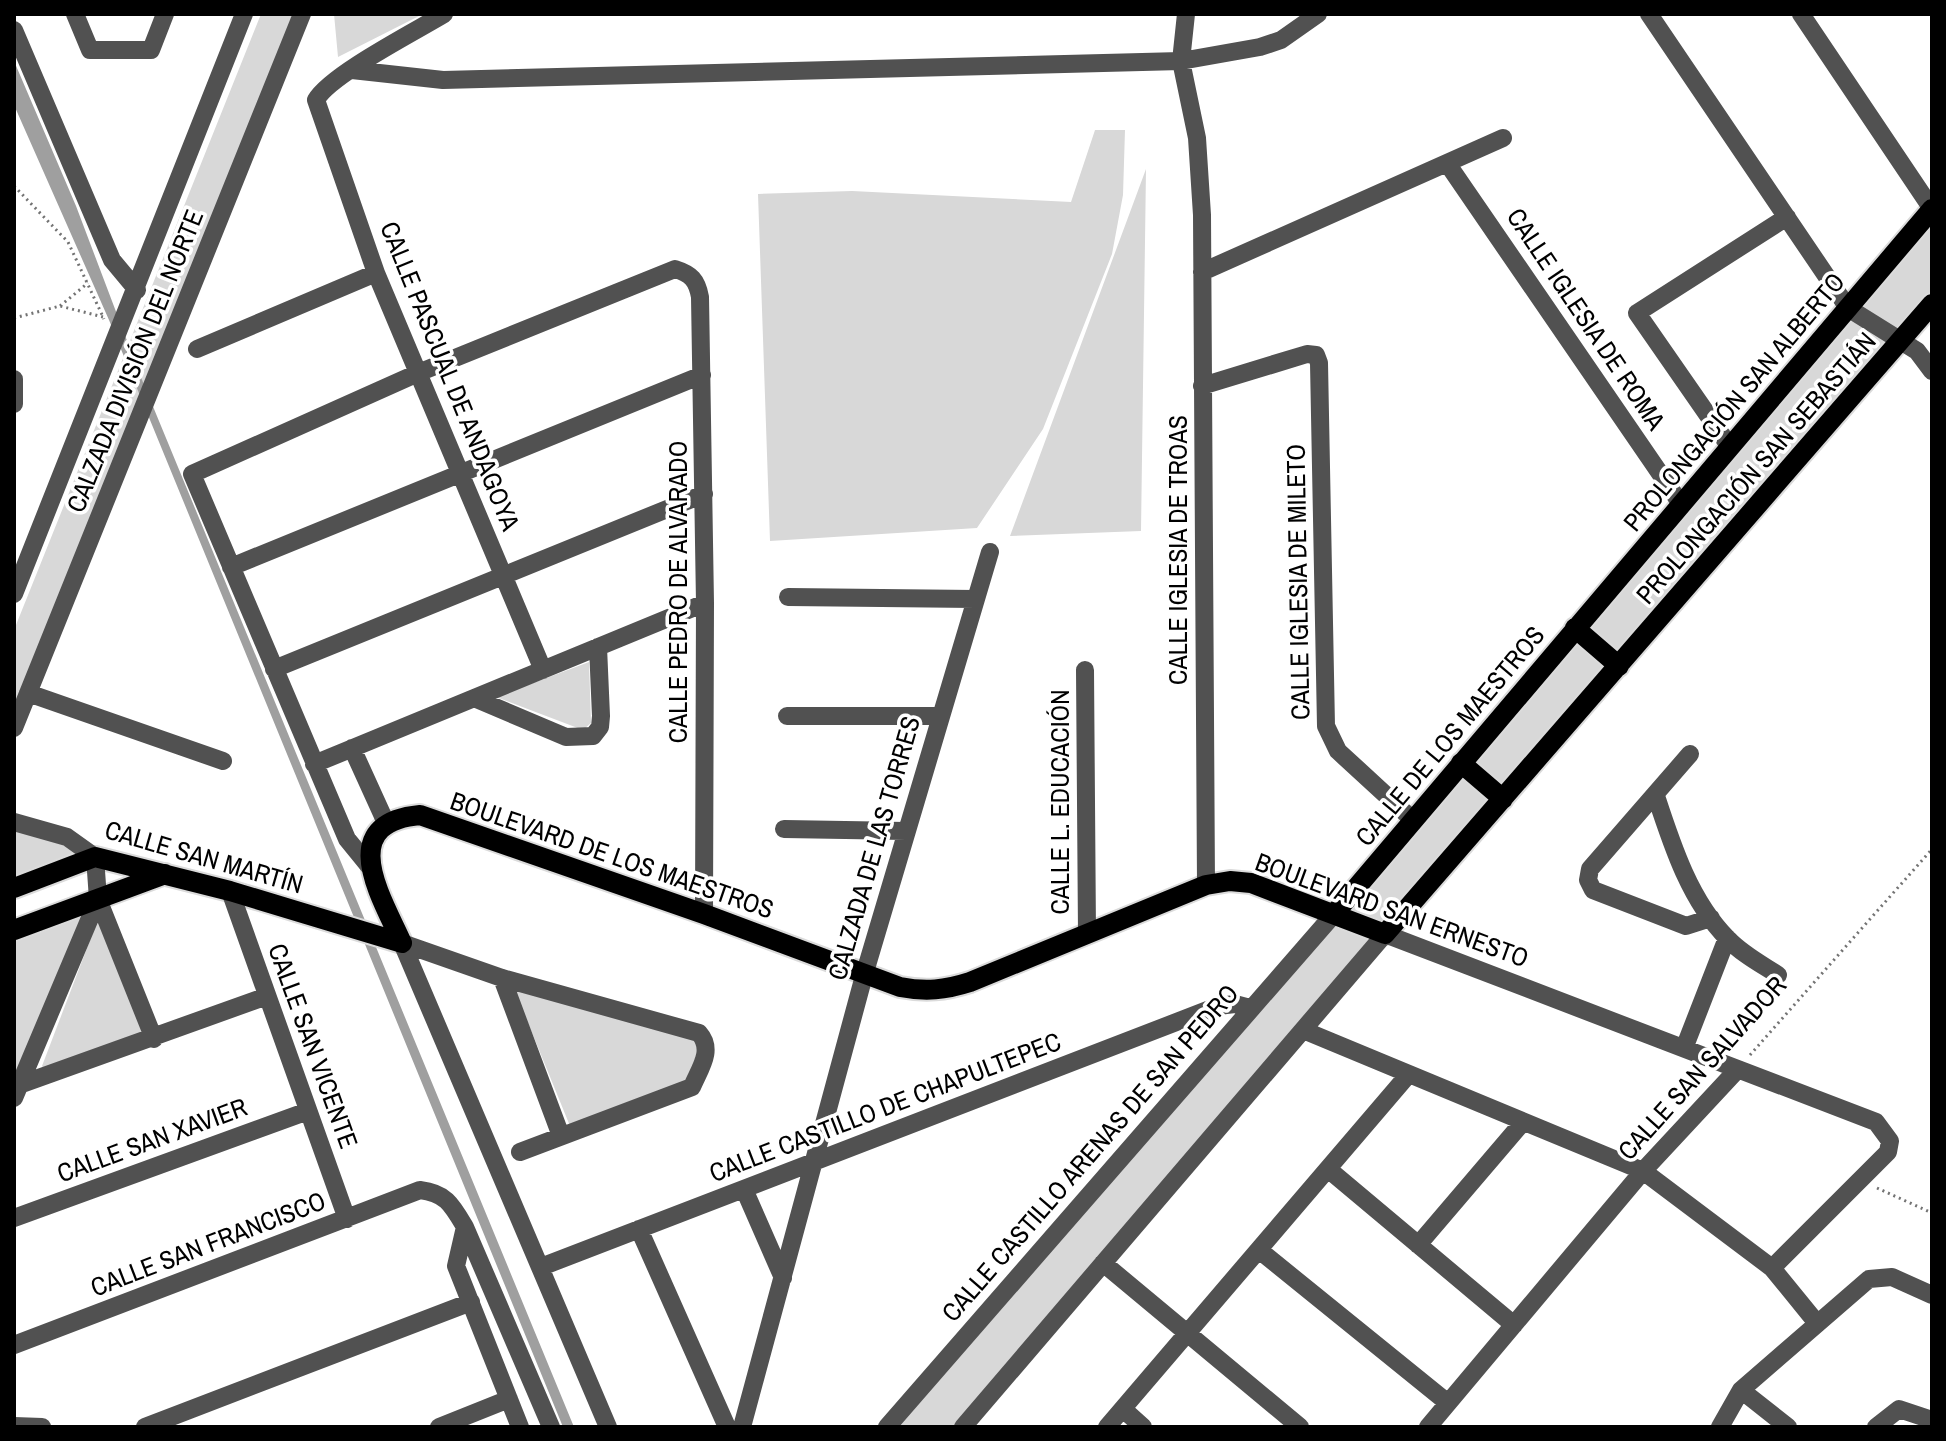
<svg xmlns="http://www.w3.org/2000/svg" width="1946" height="1441" viewBox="0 0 1946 1441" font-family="'Archivo Narrow',sans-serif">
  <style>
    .green { fill: #d8d8d8 }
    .water { fill: #9f9f9f }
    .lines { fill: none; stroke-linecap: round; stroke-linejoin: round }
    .major-casing { stroke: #dbdbdb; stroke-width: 24 }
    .path { stroke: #737373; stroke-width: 3; stroke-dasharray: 2 4; stroke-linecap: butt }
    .minor { stroke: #515151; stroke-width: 18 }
    .major { stroke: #000; stroke-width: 20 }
    .labels { text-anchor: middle; stroke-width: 7; stroke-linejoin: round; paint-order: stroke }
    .street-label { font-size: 26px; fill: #000; stroke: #fff }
  </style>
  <rect width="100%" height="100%" fill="#fff"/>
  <path class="green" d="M261 14H297L14 708V630Z
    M334 14H423L338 57Z
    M1095 130H1125L1123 195 1112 254 1043 429 977 528 770 541 758 194 852 191 1071 202Z
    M1146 169 1141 531 1010 536Z
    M1932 217V294L959 1427H893Z
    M589 662 591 723 583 730 496 697Z
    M14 826 83 852 14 877Z
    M100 914 147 1035 45 1070 42 1066Z
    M83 916 14 1079V941Z
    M513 986 694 1037 700 1043 687 1083 570 1126Z"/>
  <path class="water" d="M14 61 76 206 140 375 574 1427H563L109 320 14 105Z"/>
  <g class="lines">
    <defs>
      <path id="major" d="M1575 628 1619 666
        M1461 763 1503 799
        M14 888 95 857 230 891 402 943
        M1334 914 1932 209
        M14 930 165 874
        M402 943C382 898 334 823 420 815L704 914 900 987C926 992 945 990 970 982L1206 885 1230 881 1251 883 1385 934 1932 304"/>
    </defs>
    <use href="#major" class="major-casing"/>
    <path class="path" d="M14 186 68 242 104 319
      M60 306 88 283
      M14 318 60 306 103 317
      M1750 1055 1932 849
      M1877 1188 1932 1213"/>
    <path class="minor" d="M75 14 90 50H151L165 14
      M444 14C416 31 330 75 316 100L376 273 543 670
      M1186 14 1181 61 1197 138 1202 215 1206 885
      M1649 14 1848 308 1917 351 1932 371
      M1801 14 1932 209
      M14 30 112 260 137 290
      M352 70 443 80 1181 61 1260 47 1281 40 1318 14
      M1447 163 1681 504
      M1202 272 1503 138
      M197 349 376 273
      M14 379V404
      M1202 386 1307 354 1316 355 1319 363 1326 726 1338 751 1413 820
      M1730 447 1637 313 1787 217
      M231 567 702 375
      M14 594 244 14
      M788 597 975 599
      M274 669 704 494
      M1085 670 1087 934
      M28 693 223 761
      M474 698 566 737 593 736 600 727 601 716 598 647
      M787 716H940
      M14 728 302 14
      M352 748 387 825
      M1690 754 1590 869 1588 880 1593 890 1686 926 1711 918
      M314 764 705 603
      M1656 796C1672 845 1690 901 1728 939 1742 954 1761 964 1778 975
      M14 822 67 837 95 857 98 899 154 1039
      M784 829 906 831
      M369 866 347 839 192 474 418 373 675 269C691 274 697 280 700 297L705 603 704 914
      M230 891 347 1219
      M402 943 502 978 699 1033C714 1050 700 1068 692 1087L520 1152
      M402 943 608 1427
      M502 978 561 1136
      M1303 1030 1643 1171 1772 1268 1816 1322
      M1685 1046 1727 938
      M19 1085 267 996
      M14 1098 98 899
      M1328 1169 1514 1325
      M744 1189 783 1278
      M14 1218 308 1111
      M465 1227 456 1266 520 1427
      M639 1229 727 1427
      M1418 1245 1523 1122
      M1259 1250 1448 1403
      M1103 1263 1300 1427
      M541 1267 1218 1006 1235 1004 1250 1008
      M14 1345 420 1190C446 1193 452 1205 465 1227L551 1427
      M1741 1390 1788 1427
      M1123 1409 1143 1427
      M14 1426 42 1427
      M145 1427 471 1302
      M439 1427 509 1399
      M742 1427 865 972 990 552
      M887 1427 1334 914
      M963 1427 1385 934 1876 1122 1890 1141 1888 1152 1772 1268
      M1107 1427 1408 1075
      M1428 1427 1643 1171 1737 1070
      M1720 1427 1741 1390 1869 1279 1892 1277 1932 1295
      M1876 1427 1899 1409 1932 1420"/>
    <use href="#major" class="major"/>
  </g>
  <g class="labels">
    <g class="street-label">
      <text transform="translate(1586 319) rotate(56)" y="9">CALLE IGLESIA DE ROMA</text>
      <text transform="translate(135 361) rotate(-68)" y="9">CALZADA DIVISIÓN DEL NORTE</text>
      <text transform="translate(450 376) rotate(68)" y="9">CALLE PASCUAL DE ANDAGOYA</text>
      <text transform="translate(1734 402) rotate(-50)" y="9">PROLONGACIÓN SAN ALBERTO</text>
      <text transform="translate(1756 468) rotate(-49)" y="9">PROLONGACIÓN SAN SEBASTIÁN</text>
      <text transform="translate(1178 550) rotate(-90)" y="9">CALLE IGLESIA DE TROAS</text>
      <text transform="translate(1298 582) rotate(-91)" y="9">CALLE IGLESIA DE MILETO</text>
      <text transform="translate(678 592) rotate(-90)" y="9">CALLE PEDRO DE ALVARADO</text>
      <text transform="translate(1450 736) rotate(-50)" y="9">CALLE DE LOS MAESTROS</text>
      <text transform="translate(1060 802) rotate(-90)" y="9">CALLE L. EDUCACIÓN</text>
      <text transform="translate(874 848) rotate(-74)" y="9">CALZADA DE LAS TORRES</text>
      <text transform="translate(612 855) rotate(19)" y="9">BOULEVARD DE LOS MAESTROS</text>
      <text transform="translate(204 857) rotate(16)" y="9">CALLE SAN MARTÍN</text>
      <text transform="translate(1392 910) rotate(20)" y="9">BOULEVARD SAN ERNESTO</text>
      <text transform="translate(313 1046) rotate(70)" y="9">CALLE SAN VICENTE</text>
      <text transform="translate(1702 1068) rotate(-48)" y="9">CALLE SAN SALVADOR</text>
      <text transform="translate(885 1107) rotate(-21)" y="9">CALLE CASTILLO DE CHAPULTEPEC</text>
      <text transform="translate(152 1140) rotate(-20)" y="9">CALLE SAN XAVIER</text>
      <text transform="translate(1090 1153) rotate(-49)" y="9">CALLE CASTILLO ARENAS DE SAN PEDRO</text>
      <text transform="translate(208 1244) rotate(-21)" y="9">CALLE SAN FRANCISCO</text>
    </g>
  </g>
  <rect width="1946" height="1441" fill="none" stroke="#000000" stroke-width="32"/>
</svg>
